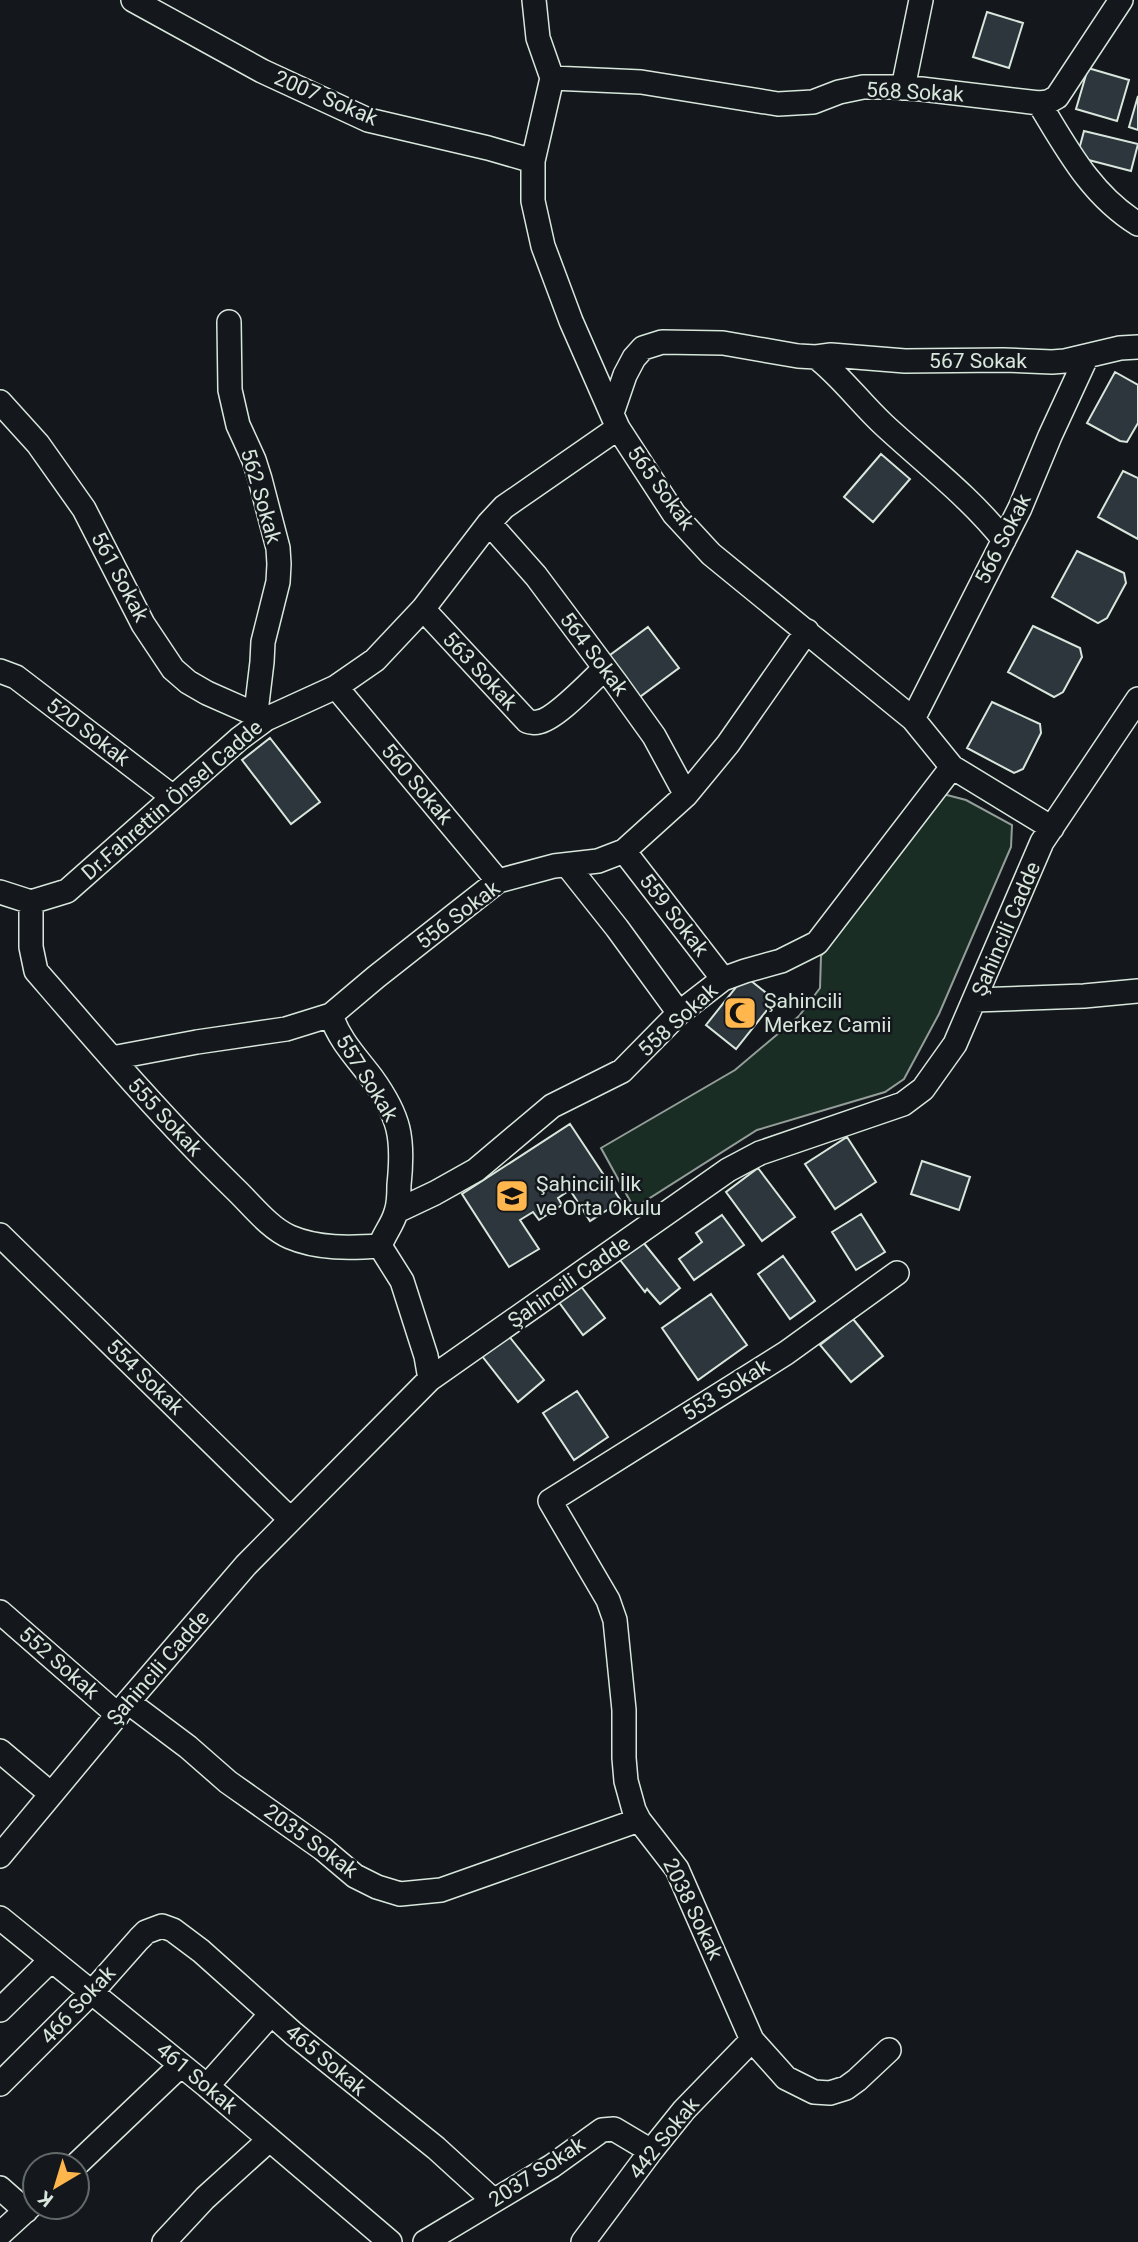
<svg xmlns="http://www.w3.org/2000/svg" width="1138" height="2242" viewBox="0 0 1138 2242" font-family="Roboto,sans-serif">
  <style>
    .green { fill: #1a2d24; stroke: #939e99; stroke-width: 2 }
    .building { fill: #2c363c; stroke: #d8e6dc; stroke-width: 2 }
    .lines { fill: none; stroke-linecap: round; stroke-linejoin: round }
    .minor-casing { stroke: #d8e6dc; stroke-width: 26 }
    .minor { stroke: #14181c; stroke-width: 23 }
    .labels { text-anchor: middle; stroke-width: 5; stroke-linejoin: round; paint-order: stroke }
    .street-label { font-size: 21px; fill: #d8e6dc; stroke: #14181c }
    .poi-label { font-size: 21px; fill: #d8e6dc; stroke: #14181c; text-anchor: start }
  </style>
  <rect width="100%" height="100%" fill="#14181c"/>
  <path class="green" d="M943 794 966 800 1012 825 1011 847 939 1014 904 1079 885 1092 757 1130 634 1208 601 1148 735 1070 799 1016 820 988 821 956Z"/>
  <path class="building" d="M987 12 1023 23 1009 68 973 57Z
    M1088 68 1129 80 1117 121 1076 109Z
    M1138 96V130L1129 127Z
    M1084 131 1138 144 1131 171 1077 157Z
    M1115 372 1138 385V423L1127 442 1120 441 1087 423Z
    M881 454 910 479 873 522 844 497Z
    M1123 471 1138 478V539L1098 517Z
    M1077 551 1124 573 1126 583 1107 618 1098 623 1052 597Z
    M1033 626 1080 648 1082 657 1063 692 1054 697 1008 672Z
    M648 627 679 668 637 699 606 658Z
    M992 702 1040 724 1041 733 1023 769 1014 773 967 748Z
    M270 738 320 802 291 824 242 760Z
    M745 976 775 1000 736 1049 706 1025Z
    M570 1124 621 1201 590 1221 570 1190 558 1198 562 1205 539 1220 533 1212 520 1220 539 1249 509 1267 462 1194Z
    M847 1137 876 1182 835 1209 805 1164Z
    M922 1161 970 1177 959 1210 911 1194Z
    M758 1168 795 1217 762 1241 726 1192Z
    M861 1214 885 1252 856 1270 832 1232Z
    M722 1215 744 1245 694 1280 679 1259 702 1242 696 1233Z
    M643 1242 680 1288 660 1304 647 1289 645 1292 620 1260Z
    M783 1256 815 1301 790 1319 758 1274Z
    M580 1285 605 1318 583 1335 558 1301Z
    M711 1294 747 1345 698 1380 662 1328Z
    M853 1319 883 1356 851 1382 820 1345Z
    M508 1335 544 1380 518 1402 482 1356Z
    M577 1391 608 1437 574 1460 543 1413Z"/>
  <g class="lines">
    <defs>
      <path id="minor" d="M133 0 262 71 368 120 488 148 533 161
        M534 0 538 38 552 78 533 161V201L543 246 571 321 618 428 674 514 711 554 913 719 952 767 1052 828
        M552 78 641 82 778 104 813 102 839 92 863 87H892L921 89 1039 103 1048 102 1057 97 1121 0
        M903 88 921 0
        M1039 103C1067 149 1091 195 1138 224
        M229 322 230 390 238 425 254 460 260 479 278 548 279 564 278 582 263 642 262 662 256 712
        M816 357C842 377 860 403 884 425 925 463 970 497 1004 540
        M0 402 38 444 84 509 143 624 173 669 188 682 207 693 266 719
        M612 413 625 375 634 358 643 348 662 342 723 343 798 356 816 357 831 355 905 361 1003 360 1052 362 1065 361 1120 348 1138 347
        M489 523 536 576 616 683 654 736 686 795
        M423 609 527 721C528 722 537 723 538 722 555 720 591 681 605 668
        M0 671 16 677 173 797
        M336 687 498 881
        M913 719 1020 508 1050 436 1087 356
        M624 851 723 979
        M567 865 617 928 679 1013
        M0 892 31 902 67 891 239 739 266 719 336 687 375 660 423 609 489 523 504 507 618 428
        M31 902V947L36 971C100 1045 164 1120 234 1188 251 1204 269 1228 290 1237 318 1249 350 1248 380 1246
        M975 1000 1084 996 1138 991
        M331 1015C339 1040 357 1058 372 1078 400 1117 404 1138 399 1185 399 1193 399 1204 396 1212 393 1224 384 1234 380 1246L402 1281 426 1356 430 1379
        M112 1058 197 1042 286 1029 331 1015 376 977 498 881 554 866 598 861 624 851 686 795 728 744 807 631
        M397 1211 435 1193 476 1170 552 1106 622 1071 679 1013 723 979 745 971 781 961 817 943 952 767
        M0 1235 290 1519
        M0 1612 118 1715
        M128 1702 188 1747 228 1782 323 1849 355 1876 377 1887 400 1894 441 1890 639 1820
        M0 1751 51 1794
        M0 1856 128 1702 246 1565 430 1379 728 1170 760 1153 903 1104 923 1089 955 1044 1042 842 1138 699
        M0 1918 207 2086 390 2242
        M0 2010 51 1960
        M889 2050 857 2080 846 2088 830 2093 814 2092 786 2078 752 2040 677 1869 639 1820 634 1810 626 1781 624 1758V1710L615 1620 608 1600 550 1501 786 1353 897 1273
        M0 2084 93 1991 139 1939 146 1932 162 1926 173 1930 201 1951 294 2034 436 2148 493 2200
        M207 2086 271 2014
        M76 2165 181 2065
        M0 2188 26 2211
        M0 2234 35 2202
        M164 2242 205 2198 269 2140
        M425 2242 552 2166 602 2130 614 2129 651 2151
        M583 2242 651 2151 684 2110 752 2040"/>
    </defs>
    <use href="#minor" class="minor-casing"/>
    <use href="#minor" class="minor"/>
  </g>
  <defs>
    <symbol id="mosque-square" viewBox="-11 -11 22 22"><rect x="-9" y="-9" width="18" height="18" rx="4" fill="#ffb74d" stroke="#14181c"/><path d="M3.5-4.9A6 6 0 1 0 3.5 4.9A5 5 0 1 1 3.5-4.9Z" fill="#111"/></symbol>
    <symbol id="school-square" viewBox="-11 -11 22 22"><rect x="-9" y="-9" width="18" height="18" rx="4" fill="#ffb74d" stroke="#14181c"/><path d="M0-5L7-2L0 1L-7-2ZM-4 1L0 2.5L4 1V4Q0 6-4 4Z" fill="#111"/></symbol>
  </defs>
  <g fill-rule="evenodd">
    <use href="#mosque-square" x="721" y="994" width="38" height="38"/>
    <use href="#school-square" x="493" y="1177" width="38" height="38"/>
  </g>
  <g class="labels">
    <g class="street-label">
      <text transform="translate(915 92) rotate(3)" y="7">568 Sokak</text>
      <text transform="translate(326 98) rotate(23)" y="7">2007 Sokak</text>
      <text x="978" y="368">567 Sokak</text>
      <text transform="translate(661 488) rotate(54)" y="7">565 Sokak</text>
      <text transform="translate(261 496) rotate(74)" y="7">562 Sokak</text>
      <text transform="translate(1003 539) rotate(-63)" y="7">566 Sokak</text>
      <text transform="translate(120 577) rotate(62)" y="7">561 Sokak</text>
      <text transform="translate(594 654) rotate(53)" y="7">564 Sokak</text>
      <text transform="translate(480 671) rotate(47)" y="7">563 Sokak</text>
      <text transform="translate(88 732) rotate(37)" y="7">520 Sokak</text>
      <text transform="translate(417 784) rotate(50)" y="7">560 Sokak</text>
      <text transform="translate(172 800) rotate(-41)" y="7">Dr.Fahrettin Önsel Cadde</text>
      <text transform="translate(458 915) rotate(-37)" y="7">556 Sokak</text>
      <text transform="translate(674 915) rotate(52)" y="7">559 Sokak</text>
      <text transform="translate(1006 929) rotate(-67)" y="7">Şahincili Cadde</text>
      <text transform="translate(678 1020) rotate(-42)" y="7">558 Sokak</text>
      <text transform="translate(367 1078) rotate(58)" y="7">557 Sokak</text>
      <text transform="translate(165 1117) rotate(47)" y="7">555 Sokak</text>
      <text transform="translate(569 1282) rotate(-35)" y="7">Şahincili Cadde</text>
      <text transform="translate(145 1377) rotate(44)" y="7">554 Sokak</text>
      <text transform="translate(726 1390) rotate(-32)" y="7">553 Sokak</text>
      <text transform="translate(59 1663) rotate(41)" y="7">552 Sokak</text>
      <text transform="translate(158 1668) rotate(-49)" y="7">Şahincili Cadde</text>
      <text transform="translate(311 1841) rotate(36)" y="7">2035 Sokak</text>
      <text transform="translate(693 1909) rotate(64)" y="7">2038 Sokak</text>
      <text transform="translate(78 2005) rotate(-47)" y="7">466 Sokak</text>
      <text transform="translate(326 2060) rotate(40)" y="7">465 Sokak</text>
      <text transform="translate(197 2078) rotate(40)" y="7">461 Sokak</text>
      <text transform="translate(664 2138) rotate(-51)" y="7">442 Sokak</text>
      <text transform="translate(537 2172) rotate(-33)" y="7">2037 Sokak</text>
    </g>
    <g class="poi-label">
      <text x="764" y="1008">Şahincili<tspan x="764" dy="24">Merkez Camii</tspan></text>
      <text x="536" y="1191">Şahincili İlk<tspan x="536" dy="24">ve Orta Okulu</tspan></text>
    </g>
  </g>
  <g transform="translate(56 2186) rotate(218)"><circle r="33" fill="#14181c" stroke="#626a69" stroke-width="2"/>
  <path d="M0-5L12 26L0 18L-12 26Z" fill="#ffb74d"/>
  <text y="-10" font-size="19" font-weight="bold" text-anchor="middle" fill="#d8e6dc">K</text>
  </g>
</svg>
